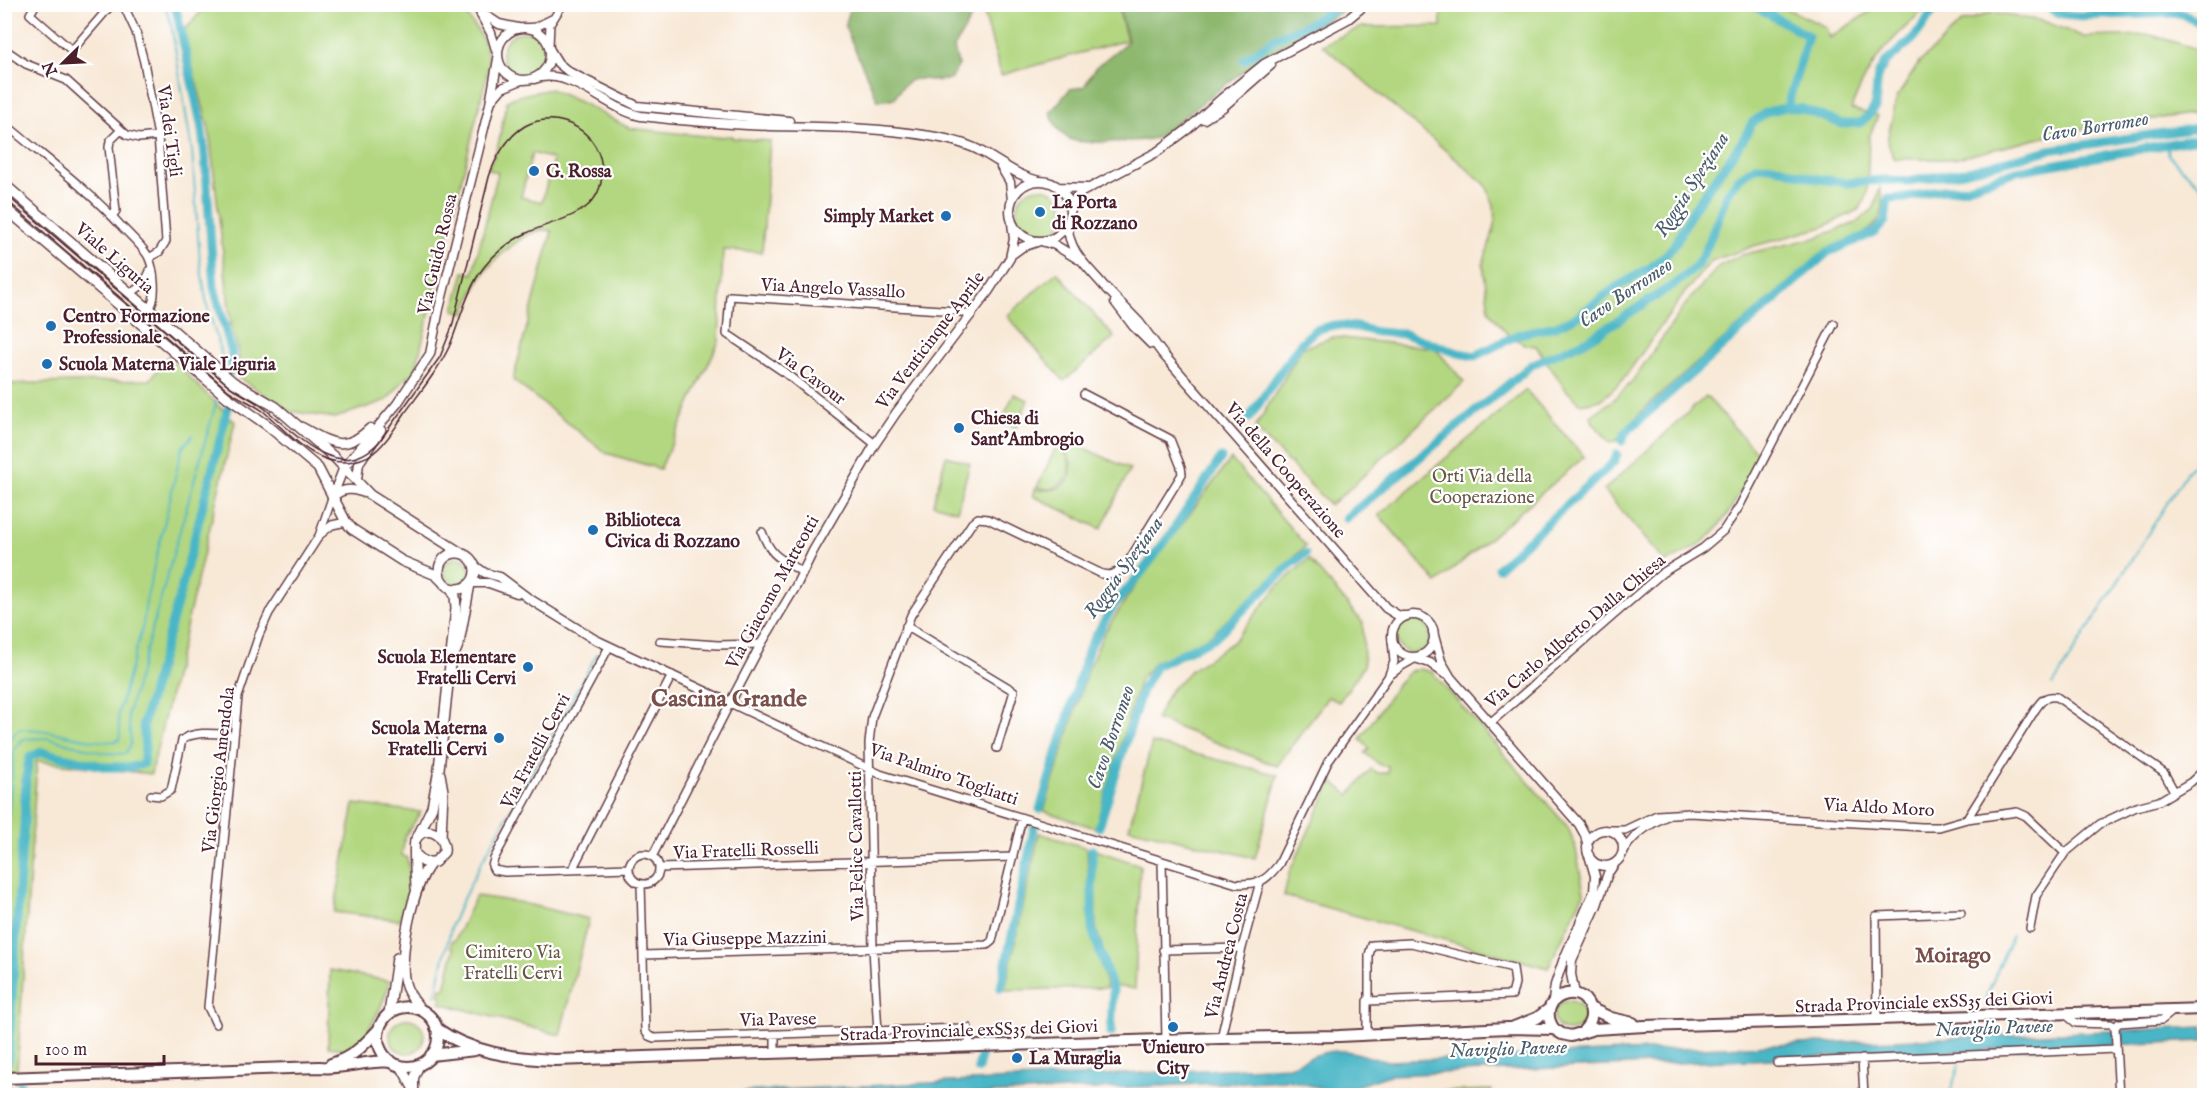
<svg xmlns="http://www.w3.org/2000/svg" width="2209" height="1100" viewBox="0 0 2209 1100" font-family="'IM FELL English',serif">
  <style>
    .green { fill: #b2d780; stroke: #7e7b56; stroke-width: 1.5; fill-rule: evenodd }
    .forest { fill: #8db86e; stroke: #6c6c4c; stroke-width: 1.5 }
    .water { fill: #4ab6c6; stroke: #4a6a78; stroke-width: 1.5 }
    .lines { fill: none; stroke-linecap: round; stroke-linejoin: round }
    .stream { stroke: #4ab6c6; stroke-width: 2 }
    .canal { stroke: #4ab6c6; stroke-width: 9 }
    .minor-casing { stroke: #643d45; stroke-width: 10 }
    .tertiary-casing { stroke: #643d45; stroke-width: 11 }
    .secondary-casing { stroke: #643d45; stroke-width: 12 }
    .primary-casing { stroke: #643d45; stroke-width: 14 }
    .minor { stroke: #fff; stroke-width: 7 }
    .tertiary { stroke: #fff; stroke-width: 8 }
    .secondary { stroke: #fff; stroke-width: 9 }
    .primary { stroke: #fff; stroke-width: 10 }
    .tram { stroke: #4a1f2b; stroke-width: 1.5 }
    .poi-dot { fill: #1f6fb2; stroke: #fff; stroke-width: 2 }
    .labels { text-anchor: middle; stroke-width: 4.5; stroke-linejoin: round; paint-order: stroke }
    .street-label { font-size: 18px; fill: #4a1f2b; stroke: #fff }
    .poi-label { font-size: 18px; font-weight: bold; fill: #4a1f2b; stroke: #fff; text-anchor: start }
    .park-label { font-size: 18px; fill: #695644; stroke: #fff }
    .water-label { font-size: 20px; font-style: italic; fill: #4a5b69; stroke: #fff }
    .quarter-label { font-size: 21px; font-weight: bold; fill: #7b5049; stroke: #fff }
    .district-label { font-size: 24px; font-weight: bold; fill: #7b5049; stroke: #fff }
  </style>
  <rect width="100%" height="100%" fill="#fff"/>
  <filter id="ink" filterUnits="userSpaceOnUse"><feTurbulence type="fractalNoise" baseFrequency=".0167" numOctaves="2"/><feDisplacementMap in="SourceGraphic" scale="12" xChannelSelector="R" yChannelSelector="G"/><feConvolveMatrix kernelMatrix="1 2 1 2 8 2 1 2 1" color-interpolation-filters="sRGB"/></filter>
  <filter id="wash" filterUnits="userSpaceOnUse"><feTurbulence type="fractalNoise" baseFrequency=".008" numOctaves="4" result="noise"/><feDisplacementMap in="SourceGraphic" scale="24" xChannelSelector="R" yChannelSelector="G"/><feGaussianBlur stdDeviation="1.35" result="paint"/><feColorMatrix in="noise" values="0 0 0 0 0 0 0 0 0 0 0 0 0 0 0 0 0 1.4 0 .05"/><feComposite in="paint" operator="in"/></filter>
  <g filter="url(#wash)">
    <rect width="100%" height="100%" fill="#f8e8d6"/>
    <path class="green" d="M282 4 286 8 287 4H459C474 27 488 38 489 66L415 372 406 378 387 400 335 418 289 411 238 377 239 355 231 324 209 129 183 32 207 5Z
      M982 5H1117L1127 40 1001 75Z
      M1433 5H1779L1826 27 1829 38 1880 5H1929C1891 40 1870 58 1851 109L1878 116 1869 137 1867 193 1860 209 1823 227 1754 246 1711 261 1686 291 1622 381 1601 400 1581 404 1566 390 1536 346 1526 345 1508 335 1489 311 1483 264 1495 226 1494 206 1486 185 1322 45 1361 27 1441 26V10Z
      M1991 13 2043 21 2084 37 2151 35 2204 51V112L2073 130 1954 159H1894L1887 141 1897 97 1919 63 1962 22Z
      M502 54a22 22 0 1 1 44 0a22 22 0 1 1-44 0Z
      M550 89 584 104 629 128 714 137 732 136V138L770 141 762 252 723 250 719 341 660 469 606 453 513 380 552 231C529 224 492 261 481 278 474 289 470 301 465 313L454 310 464 272 473 274 474 268 498 173 488 169C501 145 501 127 507 101 520 93 535 93 550 89ZM532 153 553 159 542 202 521 197Z
      M1016 212a24 24 0 1 1 48 0a24 24 0 1 1-48 0Z
      M1880 188C1892 233 1856 234 1828 250 1822 254 1815 260 1809 265L1644 409 1616 441 1610 442 1593 423 1591 416 1613 400 1631 383 1686 304 1719 266 1741 255 1815 238 1856 223 1874 208Z
      M1057 272 1114 337 1064 381 1007 316Z
      M1333 337 1435 348 1464 382 1347 491 1330 505 1255 428 1302 348Z
      M168 356 235 422 151 774 37 761 17 1070H5V384L150 380Z
      M1526 390 1584 457 1437 583 1379 515Z
      M1014 394 1028 400 1016 428 1001 422Z
      M1706 396 1759 455C1743 485 1730 520 1703 542 1692 550 1678 556 1666 563L1604 490Z
      M1060 437 1130 469 1101 529 1033 496 1035 489C1071 497 1083 465 1058 442Z
      M1057 445 1068 457C1074 478 1057 494 1037 487Z
      M946 456 970 463 957 511 933 504Z
      M1231 459 1306 546 1212 634 1184 650 1155 662 1140 679 1095 828 1044 811 1088 669 1104 633 1128 596Z
      M444 571a13 13 0 1 1 26 0a13 13 0 1 1-26 0Z
      M1309 559 1363 623 1364 666 1339 702 1328 697 1277 766 1156 719 1170 691 1190 671 1233 642 1279 585Z
      M1396 636a17 17 0 1 1 34 0a17 17 0 1 1-34 0Z
      M1420 669 1432 672 1567 826 1575 844 1584 893 1548 968 1284 896 1289 873 1332 781 1349 795 1371 769 1377 773H1388V766L1380 765 1365 753 1369 748 1360 739 1400 681 1410 671Z
      M1152 743 1278 775 1255 858 1129 828Z
      M354 804 421 812 405 836 402 855 407 858 411 881 400 920 334 912Z
      M1039 833 1087 848 1090 929 1107 988 1005 990Z
      M1095 850 1140 865 1135 989 1114 986 1096 927Z
      M476 896 518 902 589 919 560 1035 440 1003 442 997 439 994 441 988 445 989 454 949 451 947 452 941 455 940Z
      M330 970 390 981C383 1007 371 1028 355 1050L328 1047Z
      M1554 1016a15 15 0 1 1 30 0a15 15 0 1 1-30 0Z
      M390 1036a17 17 0 1 1 34 0a17 17 0 1 1-34 0Z
      M1492 1090 1489 1095H1390L1391 1093Z"/>
    <path class="forest" d="M851 5H972L971 18 954 48 958 65 951 79C925 86 913 65 895 98L878 101 845 27Z
      M1118 5V4L1354 5 1282 46 1241 73 1156 138C1142 141 1082 145 1070 139 1059 134 1055 124 1050 113L1070 89 1084 87 1095 68 1128 41Z"/>
    <path class="water" d="M2204 1027V1041L1390 1075 1350 1088 1329 1090 1288 1080 958 1095 657 1096 1289 1066C1306 1060 1324 1049 1343 1051 1360 1052 1373 1060 1389 1061Z"/>
    <g class="lines">
      <path class="stream" d="M165 4 172 29 192 151 200 263 207 305 225 366
        M2167 145 2169 156 2204 189
        M2053 685 2188 470 2204 457
        M4 759 10 740 17 730C47 725 99 748 119 740L120 734 118 714 143 625 146 601 182 448 193 435
        M4 864 14 750 23 739 48 738 104 753 125 754 131 744 128 714 217 400
        M435 996 452 924 460 905 480 865 597 654
        M1985 1000 2012 935
        M4 1090 10 1089V1084
        M1949 1096 1959 1065"/>
      <path class="canal" d="M175 4 201 124 205 155 214 287 232 353V371
        M1751 4 1808 36 1787 107
        M2043 4 2056 12 2072 16 2180 13 2204 25
        M1244 60 1276 38 1308 24 1344 4
        M1249 418 1300 344 1315 330 1334 325 1357 327 1376 332 1405 334 1458 353 1475 356 1519 334 1556 326 1578 316 1615 288 1650 268 1667 254 1675 244 1693 210 1743 140 1752 123 1767 112 1787 107 1803 109 1842 124 1860 123 1869 115 1875 107 1878 74 1886 62 1914 38 1934 10 1942 4
        M1622 441 1625 433 1828 252 1875 232 1885 221 1888 199 1906 198 1933 191 1965 188 2017 171 2185 141 2204 139
        M1346 518 1533 364 1588 340 1676 283 1696 267 1707 247 1728 192 1739 178 1755 167 1773 166 1812 178 1847 183 1883 180 1909 181 1964 172 2049 150 2204 127
        M1498 568 1614 462 1617 454
        M1040 809 1089 648 1113 606 1141 573 1170 535 1221 458
        M1099 827 1142 690 1156 666 1214 638 1289 566 1305 554
        M1092 850V929L1113 990 1111 1033
        M1001 988 1034 829
        M8 1061 22 844C27 815 22 785 30 757L41 752 107 767H131L143 764 145 748 143 724 181 590 228 408
        M1099 1068 1104 1050
        M978 1069 981 1055
        M14 1096 21 1085"/>
    </g>
  </g>
  <g filter="url(#ink)">
    <g class="lines">
      <defs>
        <path id="minor" d="M36 4 30 14 70 49 75 47 112 4
          M123 4 136 32 144 62 158 136 166 241 159 252 149 258
          M525 28 536 27 552 19
          M549 46 550 24 563 4
          M4 49 26 64 66 80 127 135 139 138 158 136
          M4 123C45 158 88 189 123 228 132 237 142 246 148 256 154 268 158 299 149 309
          M112 216 116 211 109 147 110 141 121 130
          M129 293C141 289 147 280 151 268
          M875 444 784 372 727 334 730 296 957 311 971 315
          M762 532C771 557 780 558 802 572
          M321 534 332 525 346 522
          M906 626 1014 691 997 748
          M660 641 718 645 761 644
          M609 647 494 859 492 866 494 870 505 872 629 868
          M1390 675 1402 666 1423 654
          M1490 723 1662 573 1703 548 1723 531 1739 507 1834 324
          M151 795 161 796 171 790 182 740C195 730 218 734 234 735
          M1967 819 2035 710C2041 701 2045 695 2057 697L2164 773 2174 791
          M1610 830H1625L1657 815 1690 813 1922 827H1939L1967 819 2017 812 2026 816 2065 853
          M1623 853C1631 836 1650 824 1667 816
          M629 869a15 15 0 1 1 30 0a15 15 0 1 1-30 0Z
          M653 855 730 703 880 774 1237 884C1260 884 1265 882 1279 864L1328 762 1388 677 1394 662 1392 640
          M1162 861 1166 1040
          M660 868 1013 857
          M572 870 672 675
          M641 884 645 1031 649 1036 654 1038 964 1028H968L970 1047
          M2030 928 2036 896 2065 853 2100 824 2136 807 2159 801 2191 782 2204 770
          M1163 950 1242 948
          M643 955 987 945 992 941 1022 818
          M2065 1014 2076 1023 2111 1024 2115 1027
          M1877 1020 1876 916 1961 913
          M216 1024 208 1007 238 697 259 635 269 613 319 536 332 498
          M2115 1027 2119 1096
          M2115 1027 2119 1023 2162 1020 2173 1011
          M878 1032 873 949 869 743 872 717 911 615 972 523 978 518 988 519 1102 574 1109 575 1123 570 1182 474 1181 467 1170 439 1084 394
          M1367 1035V1001H1369L1512 995 1515 983 1513 968 1411 943 1372 945 1369 955V1001
          M1221 1038 1242 948 1260 882
          M775 1053V1034
          M1862 1059 1864 1096
          M1777 1063 2116 1049"/>
        <path id="tertiary" d="M469 4 499 24 518 28
          M481 15 491 33 497 53
          M498 54a26 26 0 1 1 52 0a26 26 0 1 1-52 0Z
          M550 50 558 63 569 72 637 106 789 121
          M534 79C570 66 606 109 641 116 684 121 727 124 770 126 823 127 877 127 930 136 948 139 967 143 982 152 1002 163 1017 176 1039 181
          M491 101 502 88 519 81
          M1204 119 1223 107 1271 65
          M1001 167 1010 182 1012 200
          M1010 211a30 30 0 1 1 60 0a30 30 0 1 1-60 0Z
          M1058 187 1087 188
          M1070 212 1076 197 1082 192 1157 152 1188 129 1222 98 1264 64 1348 19 1366 4
          M1068 224C1067 253 1092 270 1108 291
          M1044 242 1055 245 1078 259
          M1011 255 1022 247 1037 242
          M1106 288 1139 322 1162 353 1386 608 1399 616H1405
          M1115 302 1134 327 1151 344
          M302 427C330 442 344 454 370 428
          M357 479 359 463 381 430
          M334 496C346 486 356 490 370 495
          M332 498 344 467 397 404 430 354 439 309 490 104 498 59
          M475 566 485 573 500 577 528 598 594 639 730 703 761 644 796 586 813 551 875 444 896 413 988 292 1010 258 1014 239 1012 223
          M471 583H489L517 593
          M1392 636a21 21 0 1 1 42 0a21 21 0 1 1-42 0Z
          M1433 632 1441 661 1451 678 1579 824 1585 835 1588 847
          M1415 658 1430 663 1445 674
          M1587 848a18 18 0 1 1 36 0a18 18 0 1 1-36 0Z
          M1575 994 1571 974 1572 960 1597 905 1608 873 1616 862
          M1553 1001 1555 985 1563 961 1594 892 1595 876 1589 855
          M400 1065 417 1096
          M414 1089V1078L420 1064"/>
        <path id="secondary" d="M4 184 233 382 276 407 335 458 370 495 461 553
          M4 207 227 397 267 425 318 468 346 522 352 529 402 561 436 575 442 581
          M439 571a18 18 0 1 1 36 0a18 18 0 1 1-36 0Z
          M454 655 459 643 470 584
          M440 774 443 791 441 837
          M418 836 432 807 439 769 456 608 455 596 451 588
          M416 855 424 862H435L444 852C447 833 423 823 415 841 413 847 416 879 416 888
          M421 1010C415 1002 407 993 405 983 398 956 413 884 431 863
          M389 1014 397 958"/>
        <path id="primary" d="M378 1037a30 30 0 1 1 60 0a30 30 0 1 1-60 0Z
          M1590 1008 1611 1018 1633 1023
          M1514 1027 1537 1018 1549 1009
          M436 1028C470 1053 514 1058 555 1060L1221 1038 1339 1036 1508 1028 1554 1029 1562 1034 1571 1036 1594 1029 1645 1026 2204 1009
          M1554 1029C1533 999 1581 978 1590 1009 1593 1017 1590 1024 1584 1030
          M431 1055 475 1050
          M331 1064C352 1058 364 1045 379 1029
          M4 1078 319 1067C346 1070 367 1059 392 1062"/>
      </defs>
      <use href="#minor" class="minor-casing"/>
      <use href="#tertiary" class="tertiary-casing"/>
      <use href="#secondary" class="secondary-casing"/>
      <use href="#primary" class="primary-casing"/>
      <use href="#minor" class="minor"/>
      <use href="#tertiary" class="tertiary"/>
      <use href="#secondary" class="secondary"/>
      <use href="#primary" class="primary"/>
      <path class="tram" d="M4 193 228 385C239 394 253 399 264 408 295 433 338 486 379 442L440 357 452 327 489 177C495 158 508 136 525 126 559 107 603 133 602 173 601 217 557 218 527 233 508 242 491 256 479 274 465 296 460 321 450 345 439 369 421 391 405 413 397 425 389 439 378 449 372 455 363 459 354 461 316 469 289 433 263 411 252 403 239 398 228 390L4 198"/>
    </g>
  </g>
  <g class="poi-dot">
    <circle cx="534" cy="171" r="6"/>
    <circle cx="1040" cy="212" r="6"/>
    <circle cx="946" cy="216" r="6"/>
    <circle cx="51" cy="326" r="6"/>
    <circle cx="47" cy="364" r="6"/>
    <circle cx="959" cy="428" r="6"/>
    <circle cx="593" cy="530" r="6"/>
    <circle cx="528" cy="667" r="6"/>
    <circle cx="499" cy="738" r="6"/>
    <circle cx="1173" cy="1027" r="6"/>
    <circle cx="1017" cy="1058" r="6"/>
  </g>
  <g class="labels">
    <g class="street-label">
      <text transform="translate(170 131) rotate(82)" y="6">Via dei Tigli</text>
      <text transform="translate(437 254) rotate(-77)" y="6">Via Guido Rossa</text>
      <text transform="translate(115 258) rotate(41)" y="6">Viale Liguria</text>
      <text transform="translate(833 288) rotate(3)" y="6">Via Angelo Vassallo</text>
      <text transform="translate(930 340) rotate(-53)" y="6">Via Venticinque Aprile</text>
      <text transform="translate(811 376) rotate(37)" y="6">Via Cavour</text>
      <text transform="translate(1286 470) rotate(49)" y="6">Via della Cooperazione</text>
      <text transform="translate(772 592) rotate(-61)" y="6">Via Giacomo Matteotti</text>
      <text transform="translate(1575 631) rotate(-40)" y="6">Via Carlo Alberto Dalla Chiesa</text>
      <text transform="translate(535 751) rotate(-62)" y="6">Via Fratelli Cervi</text>
      <text transform="translate(218 770) rotate(-83)" y="6">Via Giorgio Amendola</text>
      <text transform="translate(944 774) rotate(19)" y="6">Via Palmiro Togliatti</text>
      <text transform="translate(1879 807) rotate(3)" y="6">Via Aldo Moro</text>
      <text transform="translate(856 846) rotate(-91)" y="6">Via Felice Cavallotti</text>
      <text transform="translate(746 850) rotate(-2)" y="6">Via Fratelli Rosselli</text>
      <text transform="translate(745 938) rotate(-1)" y="6">Via Giuseppe Mazzini</text>
      <text transform="translate(1226 956) rotate(-76)" y="6">Via Andrea Costa</text>
      <text transform="translate(1924 1002) rotate(-2)" y="6">Strada Provinciale exSS35 dei Giovi</text>
      <text transform="translate(778 1019) rotate(-1)" y="6">Via Pavese</text>
      <text transform="translate(969 1030) rotate(-2)" y="6">Strada Provinciale exSS35 dei Giovi</text>
    </g>
    <g class="poi-label">
      <text x="546" y="177">G. Rossa</text>
      <text x="1052" y="208">La Porta<tspan x="1052" dy="21">di Rozzano</tspan></text>
      <text x="934" y="222" text-anchor="end">Simply Market</text>
      <text x="63" y="322">Centro Formazione<tspan x="63" dy="21">Professionale</tspan></text>
      <text x="59" y="370">Scuola Materna Viale Liguria</text>
      <text x="971" y="424">Chiesa di<tspan x="971" dy="21">Sant'Ambrogio</tspan></text>
      <text x="605" y="526">Biblioteca<tspan x="605" dy="21">Civica di Rozzano</tspan></text>
      <text x="516" y="663" text-anchor="end">Scuola Elementare<tspan x="516" dy="21">Fratelli Cervi</tspan></text>
      <text x="487" y="734" text-anchor="end">Scuola Materna<tspan x="487" dy="21">Fratelli Cervi</tspan></text>
      <text x="1173" y="1053" text-anchor="middle">Unieuro<tspan x="1173" dy="21">City</tspan></text>
      <text x="1029" y="1064">La Muraglia</text>
    </g>
    <g class="park-label">
      <text x="1482" y="482">Orti Via della<tspan x="1482" dy="21">Cooperazione</tspan></text>
      <text x="513" y="958">Cimitero Via<tspan x="513" dy="21">Fratelli Cervi</tspan></text>
    </g>
    <g class="water-label">
      <text transform="translate(2095 126) rotate(-9)" y="7">Cavo Borromeo</text>
      <text transform="translate(1691 184) rotate(-57)" y="7">Roggia Speziana</text>
      <text transform="translate(1625 292) rotate(-34)" y="7">Cavo Borromeo</text>
      <text transform="translate(1123 567) rotate(-54)" y="7">Roggia Speziana</text>
      <text transform="translate(1110 737) rotate(-71)" y="7">Cavo Borromeo</text>
      <text transform="translate(1994 1027) rotate(-2)" y="7">Naviglio Pavese</text>
      <text transform="translate(1508 1048) rotate(-2)" y="7">Naviglio Pavese</text>
    </g>
    <g class="quarter-label">
      <text x="1953" y="962">Moirago</text>
    </g>
    <g class="district-label">
      <text x="729" y="706">Cascina Grande</text>
    </g>
  </g>
  <rect width="2209" height="1100" fill="none" stroke="#fff" stroke-width="24"/>
  <g transform="translate(63 63) rotate(246)" stroke="#ffffff" stroke-width="4.5" paint-order="stroke">
  <path d="M0-4.5L10 22L0 15L-10 22Z" fill="#4a1f2b"/>
  <text y="-9" font-size="16" font-weight="bold" text-anchor="middle" fill="#4a1f2b">N</text>
  </g>
  <path d="M36 1055v9h128v-9" fill="none" stroke="#4a1f2b" stroke-width="3"/>
  <text x="45" y="1055" font-size="18" fill="#4a1f2b" stroke="#ffffff" stroke-width="4.5" paint-order="stroke">100 m</text>
</svg>
